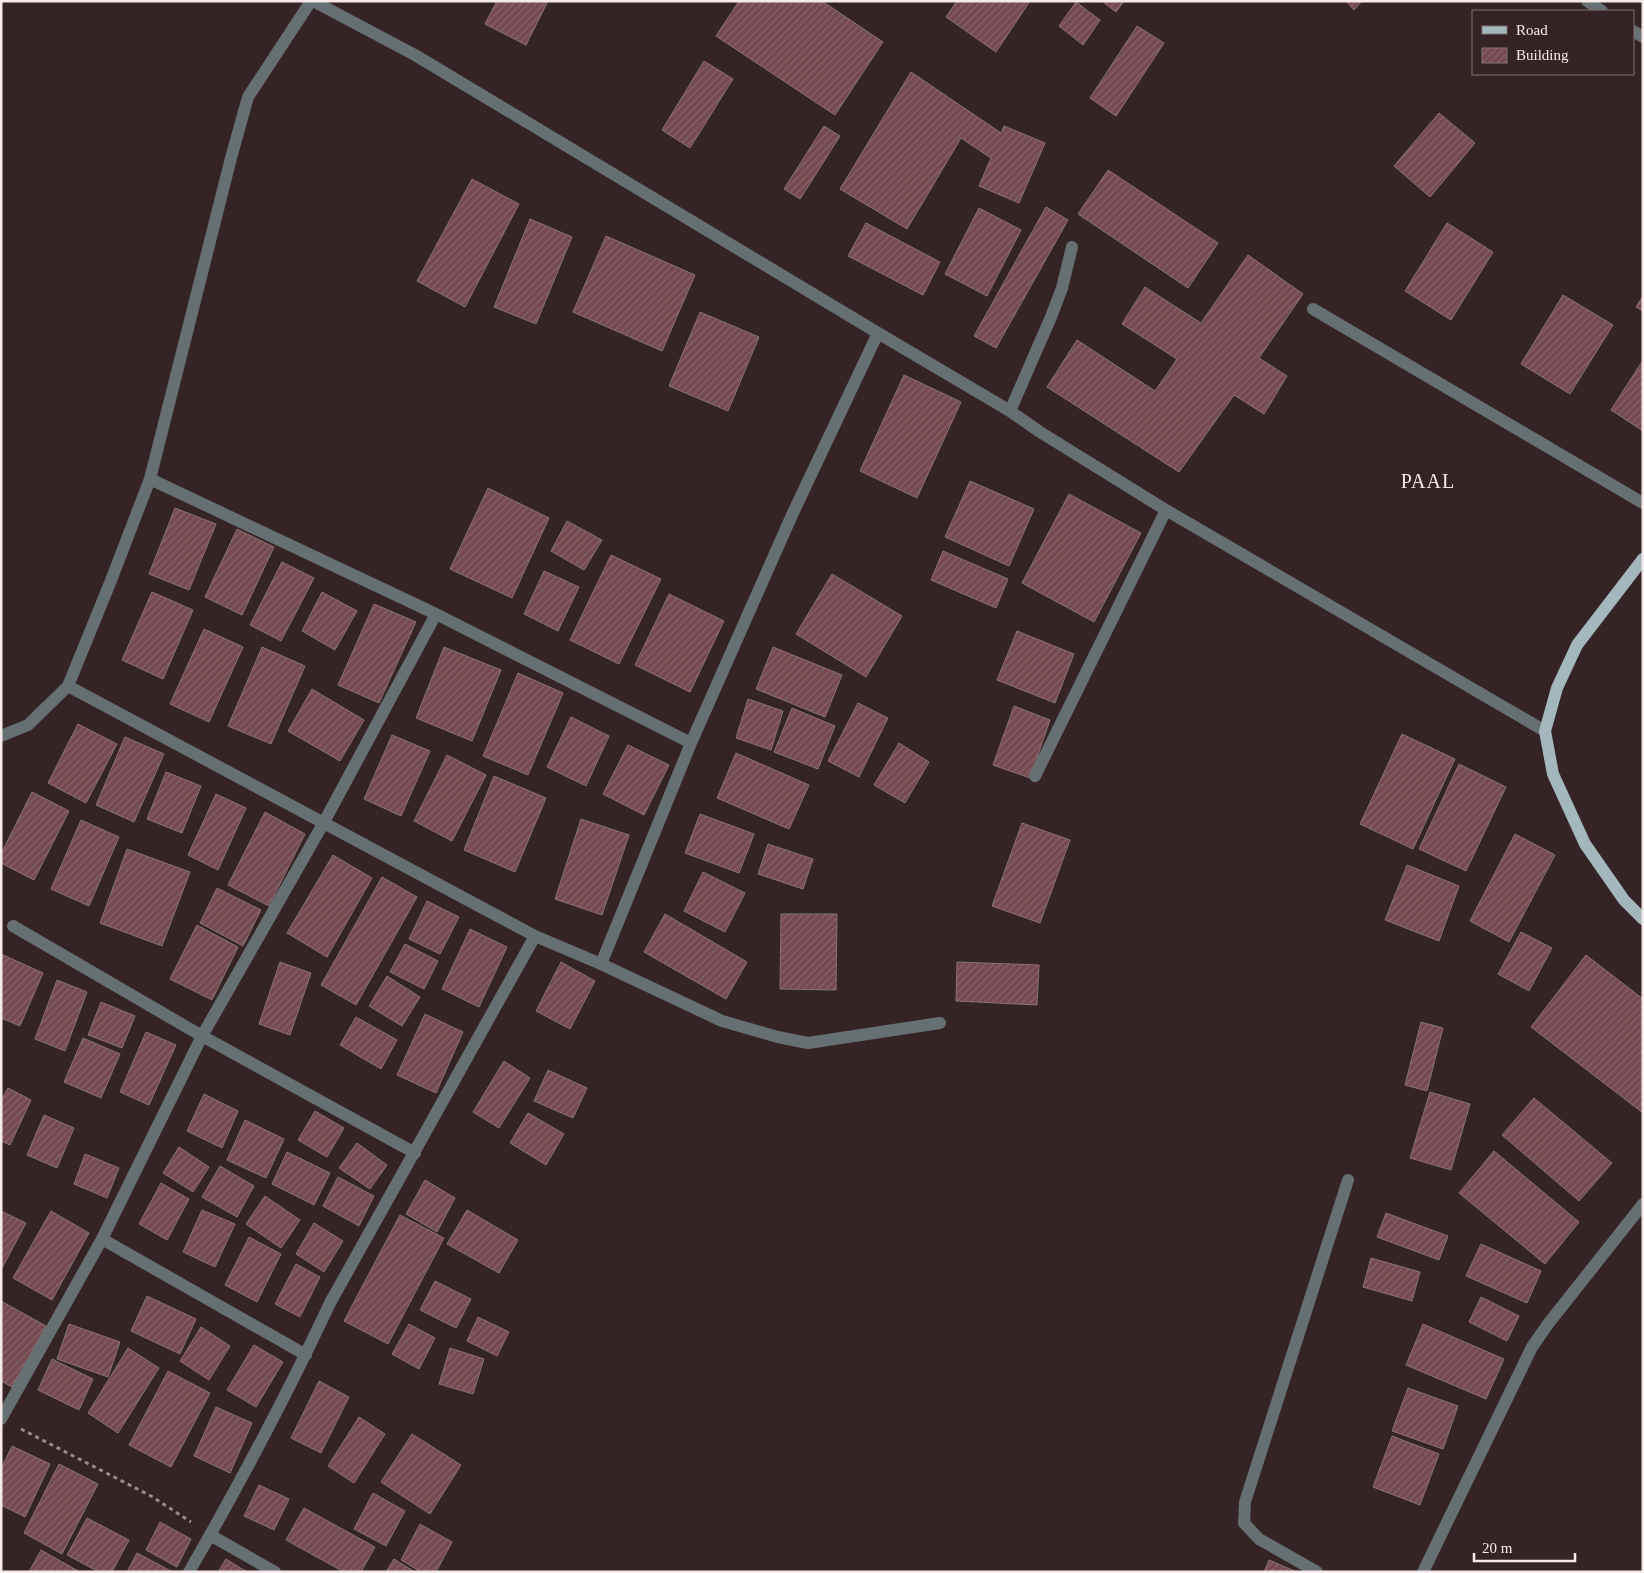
<svg xmlns="http://www.w3.org/2000/svg" width="1644" height="1573" viewBox="0 0 1644 1573" font-family="Georgia,serif">
  <style>
    .building { fill: url(#building-hatch); stroke: #887275 }
    .lines { fill: none; stroke-linecap: round; stroke-linejoin: round }
    .path { stroke: #998a8b; stroke-width: 3; stroke-dasharray: 4 4; stroke-linecap: butt }
    .minor { stroke: #667072; stroke-width: 12 }
    .major { stroke: #a3b7bc; stroke-width: 12 }
    .labels { text-anchor: middle; stroke-width: 4.5; stroke-linejoin: round; paint-order: stroke }
    .quarter-label { font-size: 20px; letter-spacing: 1px; fill: #f6e9ea; stroke: #352426 }
  </style>
  <defs>
    <pattern id="building-hatch" width="6" height="6" patternUnits="userSpaceOnUse" patternTransform="scale(1.25)"><rect width="6" height="6" fill="#754950"/><path d="M-1 1l2-2M0 6l6-6M5 7l2-2" fill="none" stroke="#896369"/></pattern>
  </defs>
  <rect width="100%" height="100%" fill="#352426"/>
  <path class="building" d="M497 1H548L526 45 485 24Z
    M739 1H822L883 42 835 115 716 36Z
    M957 1H1030L996 52 946 17Z
    M1102 1H1124L1116 12Z
    M1346 1H1362L1354 10Z
    M1076 2 1100 20 1083 45 1059 26Z
    M1137 26 1164 43 1116 116 1090 98Z
    M704 61 733 79 690 148 662 130Z
    M911 72 1001 133 1004 126 1045 143 1019 203 979 186 991 158 961 138 907 229 840 189Z
    M1439 113 1475 143 1430 197 1394 166Z
    M824 126 840 136 800 199 784 189Z
    M1108 170 1218 243 1188 288 1078 214Z
    M472 179 519 204 465 307 417 281Z
    M1046 207 1068 220 996 348 974 336Z
    M979 208 1021 230 987 296 945 274Z
    M530 219 572 237 536 324 494 307Z
    M866 223 940 262 923 295 848 256Z
    M1447 223 1493 252 1451 320 1405 291Z
    M606 236 695 275 662 351 573 312Z
    M1248 255 1303 294 1259 358 1287 376 1264 414 1234 395 1179 472 1047 387 1077 340 1155 391 1177 359 1122 324 1145 287 1201 323Z
    M1563 295 1613 325 1570 394 1521 364Z
    M1643 296V311L1636 307Z
    M700 312 759 337 728 411 669 386Z
    M1643 360V431L1611 410Z
    M904 375 961 402 917 498 860 471Z
    M970 481 1034 509 1009 566 945 537Z
    M488 488 549 518 512 598 450 569Z
    M1069 494 1141 533 1094 622 1022 583Z
    M175 508 216 524 189 590 149 574Z
    M567 521 602 540 584 570 551 551Z
    M237 529 274 547 242 615 205 597Z
    M943 551 1008 579 996 608 931 580Z
    M611 555 661 579 619 664 570 640Z
    M282 562 314 578 281 641 250 625Z
    M544 571 579 587 558 631 524 614Z
    M832 574 902 616 866 677 796 634Z
    M152 592 193 610 163 679 122 660Z
    M322 592 357 611 335 650 302 631Z
    M669 594 724 621 690 692 635 665Z
    M374 604 416 622 379 703 338 685Z
    M204 629 243 647 209 722 170 704Z
    M1017 631 1074 654 1055 703 997 680Z
    M262 647 305 666 271 744 228 726Z
    M444 647 501 670 472 741 416 718Z
    M773 647 842 675 825 717 756 689Z
    M518 673 563 693 528 775 483 756Z
    M312 689 364 720 340 761 288 731Z
    M748 699 783 711 771 750 736 738Z
    M858 703 888 718 859 777 828 761Z
    M1014 706 1050 720 1030 778 993 765Z
    M792 708 835 726 818 769 774 752Z
    M571 717 609 736 586 786 547 767Z
    M78 724 117 744 86 803 48 783Z
    M1402 734 1455 759 1413 849 1360 824Z
    M392 735 430 751 401 816 364 799Z
    M125 737 164 754 134 822 96 805Z
    M899 743 929 762 905 803 874 785Z
    M628 745 669 765 644 815 603 794Z
    M736 753 809 785 789 829 717 798Z
    M447 755 486 775 452 841 414 821Z
    M1459 764 1506 787 1466 871 1419 849Z
    M166 772 201 786 182 833 147 819Z
    M494 776 546 798 515 872 464 850Z
    M32 792 69 811 34 880 1 863V854Z
    M216 794 246 808 218 870 188 855Z
    M265 812 305 834 269 906 228 885Z
    M700 814 754 834 739 873 685 853Z
    M581 819 629 835 602 915 555 899Z
    M81 820 119 837 89 906 51 889Z
    M1022 823 1070 840 1040 923 992 906Z
    M1515 834 1555 855 1509 942 1470 921Z
    M768 844 813 859 803 889 758 874Z
    M127 849 190 872 162 946 100 923Z
    M333 855 372 878 327 957 287 933Z
    M1407 865 1459 886 1439 941 1385 920Z
    M703 872 745 893 725 932 684 911Z
    M382 877 417 897 356 1005 321 985Z
    M217 888 261 910 243 946 200 923Z
    M427 901 459 917 440 954 409 939Z
    M665 914 747 962 726 999 644 952Z
    M781 914H837L836 990 780 989Z
    M197 925 238 947 212 1000 170 979Z
    M470 929 507 947 479 1007 442 989Z
    M1521 932 1552 948 1529 991 1498 974Z
    M405 944 438 961 424 989 390 972Z
    M1 954 43 973 20 1026 1 1018Z
    M1586 955 1643 999V1113L1531 1027Z
    M280 962 311 973 290 1035 259 1024Z
    M561 962 595 981 570 1029 536 1011Z
    M957 962 1039 965 1037 1005 956 1001Z
    M387 976 420 997 402 1026 369 1006Z
    M57 980 87 992 65 1051 35 1039Z
    M101 1002 135 1016 122 1048 88 1035Z
    M425 1014 463 1032 436 1093 397 1075Z
    M356 1017 397 1040 381 1069 340 1045Z
    M1421 1022 1443 1028 1427 1091 1405 1085Z
    M146 1032 176 1045 149 1105 120 1092Z
    M83 1038 120 1054 101 1098 64 1082Z
    M504 1061 530 1078 499 1128 473 1112Z
    M548 1070 587 1088 573 1118 534 1101Z
    M8 1088 31 1100 10 1145 1 1141V1101Z
    M1430 1092 1470 1104 1451 1170 1410 1158Z
    M204 1094 238 1111 222 1148 187 1131Z
    M1534 1098 1612 1163 1579 1201 1502 1135Z
    M315 1111 344 1128 327 1157 298 1140Z
    M528 1113 564 1134 546 1165 510 1143Z
    M44 1115 74 1128 57 1168 27 1155Z
    M245 1120 284 1139 266 1178 227 1160Z
    M357 1143 387 1165 370 1189 339 1168Z
    M179 1147 209 1167 193 1192 163 1173Z
    M1494 1151 1579 1222 1545 1264 1459 1193Z
    M287 1152 330 1173 314 1205 272 1184Z
    M85 1154 119 1168 107 1198 74 1184Z
    M220 1166 254 1186 237 1217 202 1197Z
    M338 1177 374 1196 359 1226 323 1206Z
    M425 1180 455 1198 437 1232 406 1214Z
    M161 1183 189 1199 167 1240 139 1224Z
    M265 1196 300 1220 281 1248 246 1224Z
    M202 1210 235 1224 215 1267 183 1252Z
    M467 1210 518 1240 499 1273 447 1244Z
    M1 1211 26 1223 1 1270Z
    M51 1211 89 1233 52 1300 13 1278Z
    M1386 1213 1448 1236 1439 1260 1377 1237Z
    M400 1215 444 1238 388 1344 344 1321Z
    M314 1223 343 1241 324 1272 296 1254Z
    M249 1237 281 1254 257 1302 225 1285Z
    M1481 1244 1541 1271 1527 1303 1466 1276Z
    M1371 1258 1420 1272 1412 1301 1363 1287Z
    M296 1264 320 1277 300 1317 275 1304Z
    M435 1281 471 1299 456 1328 420 1310Z
    M147 1296 196 1319 180 1354 131 1331Z
    M1481 1297 1519 1316 1507 1341 1469 1322Z
    M1 1301 46 1326 12 1387 1 1381Z
    M478 1317 509 1332 497 1356 467 1341Z
    M69 1324 120 1342 108 1377 57 1359Z
    M409 1324 435 1338 419 1369 392 1354Z
    M1423 1324 1504 1359 1486 1399 1406 1365Z
    M201 1327 230 1346 209 1380 180 1361Z
    M254 1345 283 1362 256 1407 227 1390Z
    M128 1348 159 1368 118 1433 88 1413Z
    M450 1348 484 1359 473 1394 439 1384Z
    M52 1359 93 1379 79 1410 38 1390Z
    M168 1371 210 1393 171 1467 129 1445Z
    M319 1381 349 1397 321 1453 291 1438Z
    M1408 1388 1458 1406 1443 1449 1392 1431Z
    M216 1407 252 1423 230 1473 194 1456Z
    M359 1417 385 1434 354 1483 328 1466Z
    M412 1434 461 1465 430 1514 381 1482Z
    M1392 1436 1439 1454 1420 1505 1373 1487Z
    M12 1446 50 1464 25 1517 1 1505V1469Z
    M59 1464 98 1484 62 1554 24 1533Z
    M259 1485 289 1499 274 1530 244 1516Z
    M373 1493 405 1511 386 1546 354 1529Z
    M304 1508 375 1547 361 1572H344L286 1540Z
    M87 1518 129 1540 112 1572H99L67 1555Z
    M160 1522 191 1539 177 1567 146 1550Z
    M420 1524 452 1542 436 1572H421L401 1560Z
    M41 1550 80 1572H29Z
    M137 1553 173 1572H127Z
    M226 1559 247 1572H218Z
    M394 1559 415 1572H386Z
    M1269 1560 1297 1572H1264Z"/>
  <g class="lines">
    <path class="path" d="M21 1429 151 1496 191 1522"/>
    <path class="minor" d="M313 1 415 55 878 333 1010 411 1040 432 1166 510 1545 731
      M1587 1 1602 11
      M1633 31 1643 37
      M1313 309 1643 503
      M1010 411 1051 317 1062 288 1072 247
      M150 479 436 614 691 743
      M68 686 535 936 601 964 722 1021 778 1037 808 1043 940 1023
      M1 736 28 725 68 686 110 583 150 479 231 158 248 97 311 1
      M1035 776 1166 510
      M13 926 202 1036 415 1153
      M601 964 691 743 792 515 878 333
      M102 1239 306 1355
      M1 1419 102 1239 202 1036 323 824 436 614
      M210 1535 275 1572
      M189 1572C239 1485 287 1395 330 1303L535 936
      M1317 1572 1259 1539 1244 1523 1245 1502 1348 1180
      M1423 1572 1532 1347 1548 1324 1643 1204"/>
    <path class="major" d="M1643 559 1577 645 1557 688 1545 731 1553 774 1585 844 1624 900 1643 919"/>
  </g>
  <g class="labels">
    <g class="quarter-label">
      <text x="1428" y="488">PAAL</text>
    </g>
  </g>
  <rect width="1644" height="1573" fill="none" stroke="#f6e9ea" stroke-width="5"/>
  <rect x="1472" y="10" width="162" height="65" fill="#352426" stroke="#827374"/>
  <rect x="1482" y="26" width="25" height="8" fill="#a3b7bc" stroke="#827374"/>
  <text x="1516" y="35" font-size="15" fill="#f6e9ea">Road</text>
  <rect x="1482" y="48" width="25" height="15" fill="url(#building-hatch)" stroke="#827374"/>
  <text x="1516" y="60" font-size="15" fill="#f6e9ea">Building</text>
  <path d="M1474 1553v8h101v-8" fill="none" stroke="#f6e9ea" stroke-width="2.5"/>
  <text x="1482" y="1553" font-size="15" fill="#f6e9ea" stroke="#352426" stroke-width="4" paint-order="stroke">20 m</text>
</svg>
